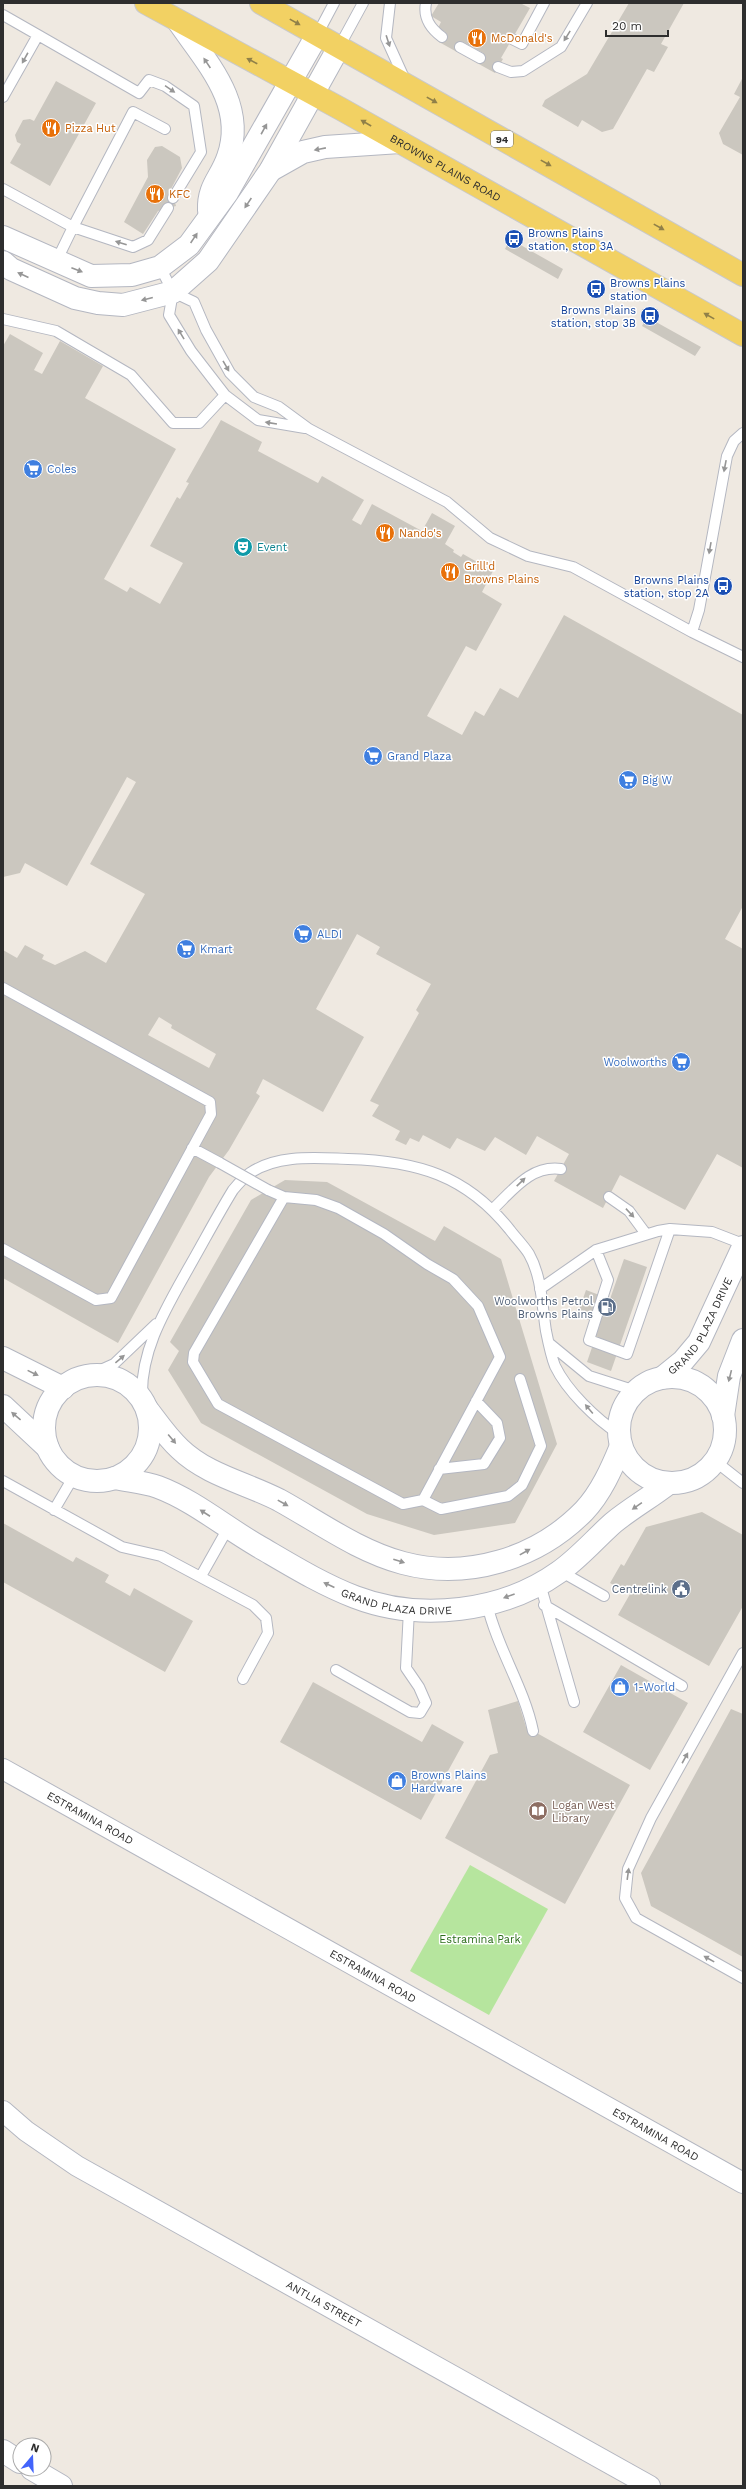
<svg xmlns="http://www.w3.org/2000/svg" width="746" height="2489" viewBox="0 0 746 2489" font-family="'Work Sans',sans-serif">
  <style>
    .green { fill: #b6e59e }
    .building { fill: #cbc7bf; fill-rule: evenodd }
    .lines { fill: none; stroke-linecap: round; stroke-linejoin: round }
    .lane-casing { stroke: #b4b7c1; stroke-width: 12 }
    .street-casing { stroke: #b4b7c1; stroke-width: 22 }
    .secondary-casing { stroke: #b4b7c1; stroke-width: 24 }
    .primary-casing { stroke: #c9c9c9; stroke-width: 24 }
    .lane { stroke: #fff; stroke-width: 10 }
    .street { stroke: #fff; stroke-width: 20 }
    .secondary { stroke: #fff; stroke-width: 22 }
    .primary { stroke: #f2d163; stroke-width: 22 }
    .lane-bridge-casing { stroke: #b4b7c1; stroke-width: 12; stroke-linecap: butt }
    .lane-bridge { stroke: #fff; stroke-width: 10 }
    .oneway { fill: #908048 }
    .oneway2 { fill: #969696 }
    .labels { text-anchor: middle; stroke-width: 3; stroke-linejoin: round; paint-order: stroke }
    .shield { fill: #fff; stroke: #6d6d6d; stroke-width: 1 }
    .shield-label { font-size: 10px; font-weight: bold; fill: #2e2e2e }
    .food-label { font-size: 11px; fill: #c56008; stroke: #fff; text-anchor: start }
    .street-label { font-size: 11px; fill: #2e2e2e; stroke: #fff }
    .transit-label { font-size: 11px; fill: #164399; stroke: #fff; text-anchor: start }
    .shop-label { font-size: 11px; fill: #366cbe; stroke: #fff; text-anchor: start }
    .culture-label { font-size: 11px; fill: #0d838f; stroke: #fff; text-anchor: start }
    .service-label { font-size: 11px; fill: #4e5e75; stroke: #fff; text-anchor: end }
    .education-label { font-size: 11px; fill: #785e54; stroke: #fff; text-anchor: start }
    .park-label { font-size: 11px; fill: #2c6e1b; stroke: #fff }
  </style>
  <rect width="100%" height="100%" fill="#efe9e1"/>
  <path class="green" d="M470 1865 548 1909 489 2015 410 1971Z"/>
  <path class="building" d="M439 3H520L530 8 501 58 503 59 495 73 477 63 483 53 463 42 457 52 439 42 445 32 438 28 441 22 431 16Z
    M629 3H684L661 44 668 47 654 72 647 69 613 129 602 132 582 120 578 127 542 106 545 100 587 74Z
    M743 77V155L723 144 719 133 740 97 734 94Z
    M56 81 96 103 50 186 10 163 21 144 17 142 15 135 23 120 30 119 34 121Z
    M162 146 180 157 182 168 171 189 176 206 158 211 143 234 124 222 148 177 147 160 155 147Z
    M510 239 563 269 558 279 505 249Z
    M647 317 701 347 695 356 642 326Z
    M10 334 43 353 34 370 42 374 60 341 103 366 85 398 176 449 104 579 127 592 130 587 160 604 183 563 150 546 177 497 180 499 189 483 186 482 221 420 262 442 258 451 318 483 322 476 364 500 352 520 361 525 372 504 422 531 432 513 455 526 445 544 454 550 453 552 461 557 463 554 493 571 482 592 502 604 476 651 466 646 427 716 462 735 475 711 484 716 500 688 518 698 564 615 743 715V906L725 939 743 949V1168L717 1154 685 1210 620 1175 603 1208 554 1181 569 1154 537 1136 526 1155 495 1137 485 1151 457 1138 450 1149 423 1135 419 1142 410 1138 406 1145 395 1140 400 1131 372 1116 379 1105 370 1101 419 1013 416 1010 431 984 376 954 380 947 357 934 316 1009 364 1037 323 1112 263 1079 256 1093 260 1096 229 1150 209 1177 118 1343 3 1278V950L17 958 25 945 44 955 42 959 55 965 85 951 106 963 145 894 90 864 136 782 127 777 67 886 25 863 20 873 3 877V346ZM159 1017 172 1025 171 1028 216 1054 209 1068 148 1035Z
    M285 1180 327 1182 435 1241 444 1226 501 1259 557 1444 515 1523 434 1535 367 1514 201 1423 168 1370 179 1351 170 1342 251 1200Z
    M624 1259 647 1267 611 1371 587 1362 600 1324 577 1316 586 1290 610 1299Z
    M702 1512 743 1535V1606L709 1666 618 1615 630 1594 610 1583 621 1564 624 1566 646 1527Z
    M3 1523 73 1562 76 1557 109 1575 105 1582 130 1596 134 1588 193 1621 165 1672 3 1582Z
    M621 1665 688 1703 650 1770 583 1732Z
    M313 1682 422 1742 432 1724 464 1742 421 1820 280 1742Z
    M518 1701 526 1727 630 1785 565 1904 445 1838 490 1755 498 1753 488 1710Z
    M731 1709 743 1714V1957L651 1906 641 1873Z"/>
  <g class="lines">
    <defs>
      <path id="lane" d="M390 3 386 38 405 80
        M426 3C423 18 430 28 442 37
        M3 15 38 35 3 97
        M38 35 139 93 149 80 165 86 194 106 201 152 173 198
        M317 35 334 3
        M512 39 522 44 544 3
        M339 47 363 3
        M460 47 480 58
        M498 67 511 72 523 71 561 47 587 3
        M165 129 133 112 73 227 133 247 148 240 168 208
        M3 189 73 227 56 262
        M160 267 173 292 169 315 191 351 225 395 258 420 305 428
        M173 292 194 302 206 330 230 373 254 397 279 407 309 429 447 502 490 538 528 556 573 567 692 632 743 657
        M3 319 56 331 131 375 173 423H199L225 395
        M692 632 699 610 727 456 734 441 743 433
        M3 988 210 1102 211 1114 111 1298 96 1300 3 1249
        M192 1148 220 1163
        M268 1190 284 1197
        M284 1197 316 1200 338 1208 384 1234 427 1264 453 1279 478 1306 500 1357 423 1500 403 1504 218 1404 193 1362 194 1353Z
        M609 1197 629 1211 646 1234
        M493 1209C513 1190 531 1165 561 1169
        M596 1250 608 1280 589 1340 627 1354 670 1229
        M540 1289 596 1250 658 1231 670 1229 712 1232 743 1244
        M550 1344 589 1376 636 1391
        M85 1377 114 1364 156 1324
        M142 1399C140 1351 165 1310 188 1269 203 1243 217 1216 233 1190 238 1184 244 1177 250 1173 278 1154 316 1158 348 1159 417 1161 466 1175 510 1230 516 1238 524 1246 529 1254 542 1277 542 1306 546 1331 548 1341 551 1356 555 1366 567 1391 596 1419 619 1434
        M715 1461 743 1483
        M439 1469 484 1464 500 1438 497 1423 476 1401
        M3 1481 122 1547 161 1556 253 1605 266 1618 268 1633 243 1679
        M423 1500 441 1509 508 1496 522 1485 541 1446 520 1379
        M54 1510 74 1476
        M560 1571 604 1596
        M201 1576 228 1528
        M540 1584 574 1702
        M487 1604C497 1648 524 1687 533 1731
        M544 1605 682 1686
        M743 1653 651 1818 628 1869 625 1898 636 1918 743 1978
        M336 1670 410 1712 420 1713 426 1703 419 1687 406 1668 409 1610"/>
      <g id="street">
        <path id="s1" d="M3 1769 743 2183"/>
        <path id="s2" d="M3 2111 26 2131 77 2166 650 2486"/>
      </g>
      <g id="secondary">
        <path d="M178 21C206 62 247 104 228 157 221 178 208 186 209 210"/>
        <path d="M271 170 303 152 325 147 400 142"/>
        <path d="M3 237 91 276 132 275 160 267 189 245 227 193 317 35"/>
        <path d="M3 262 11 269 75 298 98 303 123 305 173 292 208 261 270 171 339 47"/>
        <path d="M3 1358 63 1388"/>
        <circle cx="97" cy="1428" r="53"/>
        <circle cx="672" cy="1430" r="53"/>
        <path id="s3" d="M662 1378 683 1361 699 1342 743 1247"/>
        <path d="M3 1406 48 1448"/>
        <path d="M147 1409C157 1422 167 1437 180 1449 207 1475 246 1483 279 1500 319 1522 358 1551 403 1563 467 1580 537 1559 584 1511 601 1493 612 1468 621 1446"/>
        <path d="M723 1416 729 1376 743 1340"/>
        <path id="s4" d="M115 1478C129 1481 145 1482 158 1487 193 1500 225 1527 258 1546 289 1564 321 1584 355 1597 420 1622 503 1612 559 1572 579 1558 595 1539 613 1523 630 1509 651 1497 669 1483"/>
        <path d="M3 2451 20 2462"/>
        <path d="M32 2469 61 2486"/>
      </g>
      <g id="primary">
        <path id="s5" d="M146 3 341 109 743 335"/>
        <path d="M261 3 743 275"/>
      </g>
    </defs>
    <use href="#lane" class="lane-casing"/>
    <use href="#street" class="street-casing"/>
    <use href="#secondary" class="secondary-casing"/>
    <use href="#primary" class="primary-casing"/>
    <use href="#lane" class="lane"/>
    <use href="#street" class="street"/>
    <use href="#secondary" class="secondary"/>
    <use href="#primary" class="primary"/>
    <defs>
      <path id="lane-bridge" d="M220 1163 268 1190"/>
    </defs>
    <use href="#lane-bridge" class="lane-bridge-casing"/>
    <use href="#lane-bridge" class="lane-bridge"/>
  </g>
  <defs><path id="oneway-solid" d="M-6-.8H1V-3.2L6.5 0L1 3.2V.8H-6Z"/></defs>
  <g class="oneway">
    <use href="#oneway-solid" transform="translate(295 22) rotate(29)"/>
    <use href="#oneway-solid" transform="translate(252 61) rotate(-152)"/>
    <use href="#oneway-solid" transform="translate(432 100) rotate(29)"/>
    <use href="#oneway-solid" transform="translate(366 123) rotate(-150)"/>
    <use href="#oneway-solid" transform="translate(546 163) rotate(29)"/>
    <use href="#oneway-solid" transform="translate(659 227) rotate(29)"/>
    <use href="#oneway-solid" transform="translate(709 316) rotate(-151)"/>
  </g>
  <g class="oneway2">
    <use href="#oneway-solid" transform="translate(567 36) rotate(122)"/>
    <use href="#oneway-solid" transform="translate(388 41) rotate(72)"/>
    <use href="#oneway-solid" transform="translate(25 58) rotate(119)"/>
    <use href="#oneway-solid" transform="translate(207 63) rotate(-124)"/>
    <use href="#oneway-solid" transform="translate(170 89) rotate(34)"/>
    <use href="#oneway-solid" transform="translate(264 129) rotate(-61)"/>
    <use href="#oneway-solid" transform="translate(320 149) rotate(169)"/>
    <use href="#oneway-solid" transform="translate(248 203) rotate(124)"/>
    <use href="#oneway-solid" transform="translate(194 238) rotate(-56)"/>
    <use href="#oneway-solid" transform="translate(121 243) rotate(-162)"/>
    <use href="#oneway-solid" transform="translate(77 270) rotate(21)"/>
    <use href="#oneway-solid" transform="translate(23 275) rotate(-156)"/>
    <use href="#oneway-solid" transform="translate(147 299) rotate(166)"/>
    <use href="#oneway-solid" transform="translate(181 334) rotate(-121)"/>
    <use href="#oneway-solid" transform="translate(226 366) rotate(60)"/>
    <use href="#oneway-solid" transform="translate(271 423) rotate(-171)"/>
    <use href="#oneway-solid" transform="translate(725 466) rotate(101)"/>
    <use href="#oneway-solid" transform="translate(710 548) rotate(100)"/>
    <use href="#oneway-solid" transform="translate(521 1182) rotate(-44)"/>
    <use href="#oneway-solid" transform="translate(630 1213) rotate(47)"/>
    <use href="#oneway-solid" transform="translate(120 1359) rotate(-40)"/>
    <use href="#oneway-solid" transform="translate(33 1373) rotate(26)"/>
    <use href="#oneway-solid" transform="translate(730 1376) rotate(104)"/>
    <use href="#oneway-solid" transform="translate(589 1409) rotate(-130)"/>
    <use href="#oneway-solid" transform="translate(16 1416) rotate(-140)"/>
    <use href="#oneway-solid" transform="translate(172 1439) rotate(50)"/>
    <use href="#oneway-solid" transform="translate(283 1503) rotate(29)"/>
    <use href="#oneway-solid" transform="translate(637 1506) rotate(145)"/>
    <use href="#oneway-solid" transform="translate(205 1513) rotate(-147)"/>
    <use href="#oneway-solid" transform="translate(525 1552) rotate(-29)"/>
    <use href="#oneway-solid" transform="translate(399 1561) rotate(18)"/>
    <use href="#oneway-solid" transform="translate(329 1585) rotate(-155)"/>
    <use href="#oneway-solid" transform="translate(509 1596) rotate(160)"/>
    <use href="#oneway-solid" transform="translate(685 1758) rotate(-61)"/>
    <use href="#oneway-solid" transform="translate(628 1874) rotate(-82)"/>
    <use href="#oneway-solid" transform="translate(709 1959) rotate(-151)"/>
  </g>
  <defs>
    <symbol id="restaurant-disc" viewBox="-11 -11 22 22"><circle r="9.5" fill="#e8710a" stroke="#fff"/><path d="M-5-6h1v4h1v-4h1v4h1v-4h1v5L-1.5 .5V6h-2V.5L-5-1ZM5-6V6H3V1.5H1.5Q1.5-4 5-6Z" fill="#fff"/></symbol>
    <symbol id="bus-disc" viewBox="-11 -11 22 22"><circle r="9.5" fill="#1a4fb4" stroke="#fff"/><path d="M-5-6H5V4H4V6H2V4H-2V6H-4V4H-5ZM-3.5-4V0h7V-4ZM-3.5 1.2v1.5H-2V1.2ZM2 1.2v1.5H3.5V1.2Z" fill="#fff"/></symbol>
    <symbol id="supermarket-disc" viewBox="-11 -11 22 22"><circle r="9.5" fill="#3f7fe0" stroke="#fff"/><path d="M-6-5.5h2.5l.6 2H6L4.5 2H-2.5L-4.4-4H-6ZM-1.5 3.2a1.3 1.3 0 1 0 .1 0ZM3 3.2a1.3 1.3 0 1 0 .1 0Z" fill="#fff"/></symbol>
    <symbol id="theatre-disc" viewBox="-11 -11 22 22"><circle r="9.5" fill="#0f9aa8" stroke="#fff"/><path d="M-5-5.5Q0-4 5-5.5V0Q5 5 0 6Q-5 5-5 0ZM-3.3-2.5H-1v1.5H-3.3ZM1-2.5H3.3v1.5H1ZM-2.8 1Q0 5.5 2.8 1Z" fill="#fff"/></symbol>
    <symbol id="fuel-disc" viewBox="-11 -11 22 22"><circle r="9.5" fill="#5c6f8a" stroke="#fff"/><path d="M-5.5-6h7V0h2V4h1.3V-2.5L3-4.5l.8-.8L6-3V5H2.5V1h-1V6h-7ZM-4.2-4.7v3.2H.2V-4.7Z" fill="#fff"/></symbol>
    <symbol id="civic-disc" viewBox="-11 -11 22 22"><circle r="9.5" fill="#5c6f8a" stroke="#fff"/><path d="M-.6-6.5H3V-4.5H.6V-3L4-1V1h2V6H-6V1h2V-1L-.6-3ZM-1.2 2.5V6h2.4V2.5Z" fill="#fff"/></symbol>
    <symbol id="shop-disc" viewBox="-11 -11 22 22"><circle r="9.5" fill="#3f7fe0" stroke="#fff"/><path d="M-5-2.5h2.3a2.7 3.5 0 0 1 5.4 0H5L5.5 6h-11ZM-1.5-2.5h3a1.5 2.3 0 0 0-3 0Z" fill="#fff"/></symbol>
    <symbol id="library-disc" viewBox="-11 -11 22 22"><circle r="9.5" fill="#8d6e63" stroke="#fff"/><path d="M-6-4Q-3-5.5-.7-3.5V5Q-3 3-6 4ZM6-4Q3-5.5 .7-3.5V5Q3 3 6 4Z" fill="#fff"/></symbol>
  </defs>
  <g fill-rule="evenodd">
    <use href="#restaurant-disc" x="466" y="27" width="22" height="22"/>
    <use href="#restaurant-disc" x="40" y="117" width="22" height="22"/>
    <use href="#restaurant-disc" x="144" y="183" width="22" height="22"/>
    <use href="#bus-disc" x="503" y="228" width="22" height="22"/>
    <use href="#bus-disc" x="585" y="278" width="22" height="22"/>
    <use href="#bus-disc" x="639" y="305" width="22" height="22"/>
    <use href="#supermarket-disc" x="22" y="458" width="22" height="22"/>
    <use href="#restaurant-disc" x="374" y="522" width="22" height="22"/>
    <use href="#theatre-disc" x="232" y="536" width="22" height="22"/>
    <use href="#restaurant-disc" x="439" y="561" width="22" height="22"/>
    <use href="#bus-disc" x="712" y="575" width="22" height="22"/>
    <use href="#supermarket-disc" x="362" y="745" width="22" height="22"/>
    <use href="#supermarket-disc" x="617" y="769" width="22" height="22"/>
    <use href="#supermarket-disc" x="292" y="923" width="22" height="22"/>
    <use href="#supermarket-disc" x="175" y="938" width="22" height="22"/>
    <use href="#supermarket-disc" x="670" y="1051" width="22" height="22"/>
    <use href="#fuel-disc" x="596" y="1296" width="22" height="22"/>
    <use href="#civic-disc" x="670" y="1578" width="22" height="22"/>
    <use href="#shop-disc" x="609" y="1676" width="22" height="22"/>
    <use href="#shop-disc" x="386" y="1770" width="22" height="22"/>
    <use href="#library-disc" x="527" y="1800" width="22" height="22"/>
  </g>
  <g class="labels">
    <rect class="shield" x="491" y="131" width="22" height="16" rx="3"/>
    <g class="shield-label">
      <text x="502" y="143">94</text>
    </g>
    <g class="food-label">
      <text x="491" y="42">McDonald's</text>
      <text x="65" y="132">Pizza Hut</text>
      <text x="169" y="198">KFC</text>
      <text x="399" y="537">Nando's</text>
      <text x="464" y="570">Grill'd<tspan x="464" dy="13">Browns Plains</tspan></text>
    </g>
    <g class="street-label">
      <text dy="4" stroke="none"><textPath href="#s5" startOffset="342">BROWNS PLAINS ROAD</textPath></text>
      <text dy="4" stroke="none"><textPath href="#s3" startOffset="66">GRAND PLAZA DRIVE</textPath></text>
      <text dy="4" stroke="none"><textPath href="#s4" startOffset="312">GRAND PLAZA DRIVE</textPath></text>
      <text dy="4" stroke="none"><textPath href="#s1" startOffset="100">ESTRAMINA ROAD</textPath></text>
      <text dy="4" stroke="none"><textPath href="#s1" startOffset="424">ESTRAMINA ROAD</textPath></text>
      <text dy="4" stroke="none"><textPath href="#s1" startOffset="748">ESTRAMINA ROAD</textPath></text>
      <text dy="4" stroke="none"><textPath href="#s2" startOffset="375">ANTLIA STREET</textPath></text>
    </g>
    <g class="transit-label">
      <text x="528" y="237">Browns Plains<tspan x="528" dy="13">station, stop 3A</tspan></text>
      <text x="610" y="287">Browns Plains<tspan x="610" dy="13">station</tspan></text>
      <text x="636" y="314" text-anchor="end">Browns Plains<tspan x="636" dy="13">station, stop 3B</tspan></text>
      <text x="709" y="584" text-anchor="end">Browns Plains<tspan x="709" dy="13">station, stop 2A</tspan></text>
    </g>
    <g class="shop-label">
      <text x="47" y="473">Coles</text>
      <text x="387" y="760">Grand Plaza</text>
      <text x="642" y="784">Big W</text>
      <text x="317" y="938">ALDI</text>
      <text x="200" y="953">Kmart</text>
      <text x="667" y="1066" text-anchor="end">Woolworths</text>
      <text x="634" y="1691">1-World</text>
      <text x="411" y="1779">Browns Plains<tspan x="411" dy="13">Hardware</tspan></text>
    </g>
    <g class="culture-label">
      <text x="257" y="551">Event</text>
    </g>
    <g class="service-label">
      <text x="593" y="1305">Woolworths Petrol<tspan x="593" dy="13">Browns Plains</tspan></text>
      <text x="667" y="1593">Centrelink</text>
    </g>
    <g class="education-label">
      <text x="552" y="1809">Logan West<tspan x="552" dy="13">Library</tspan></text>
    </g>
    <g class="park-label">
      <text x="480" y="1943">Estramina Park</text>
    </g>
  </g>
  <rect width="746" height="2489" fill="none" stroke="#2e2e2e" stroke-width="8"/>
  <g transform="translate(32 2457) rotate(19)"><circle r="19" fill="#ffffff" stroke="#ababab"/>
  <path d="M0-3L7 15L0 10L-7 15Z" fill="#4264fb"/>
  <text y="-6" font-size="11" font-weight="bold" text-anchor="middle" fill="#2e2e2e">N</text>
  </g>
  <path d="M606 30v6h62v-6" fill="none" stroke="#2e2e2e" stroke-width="2"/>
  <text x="612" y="30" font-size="12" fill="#2e2e2e" stroke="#ffffff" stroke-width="3" paint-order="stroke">20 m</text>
</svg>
